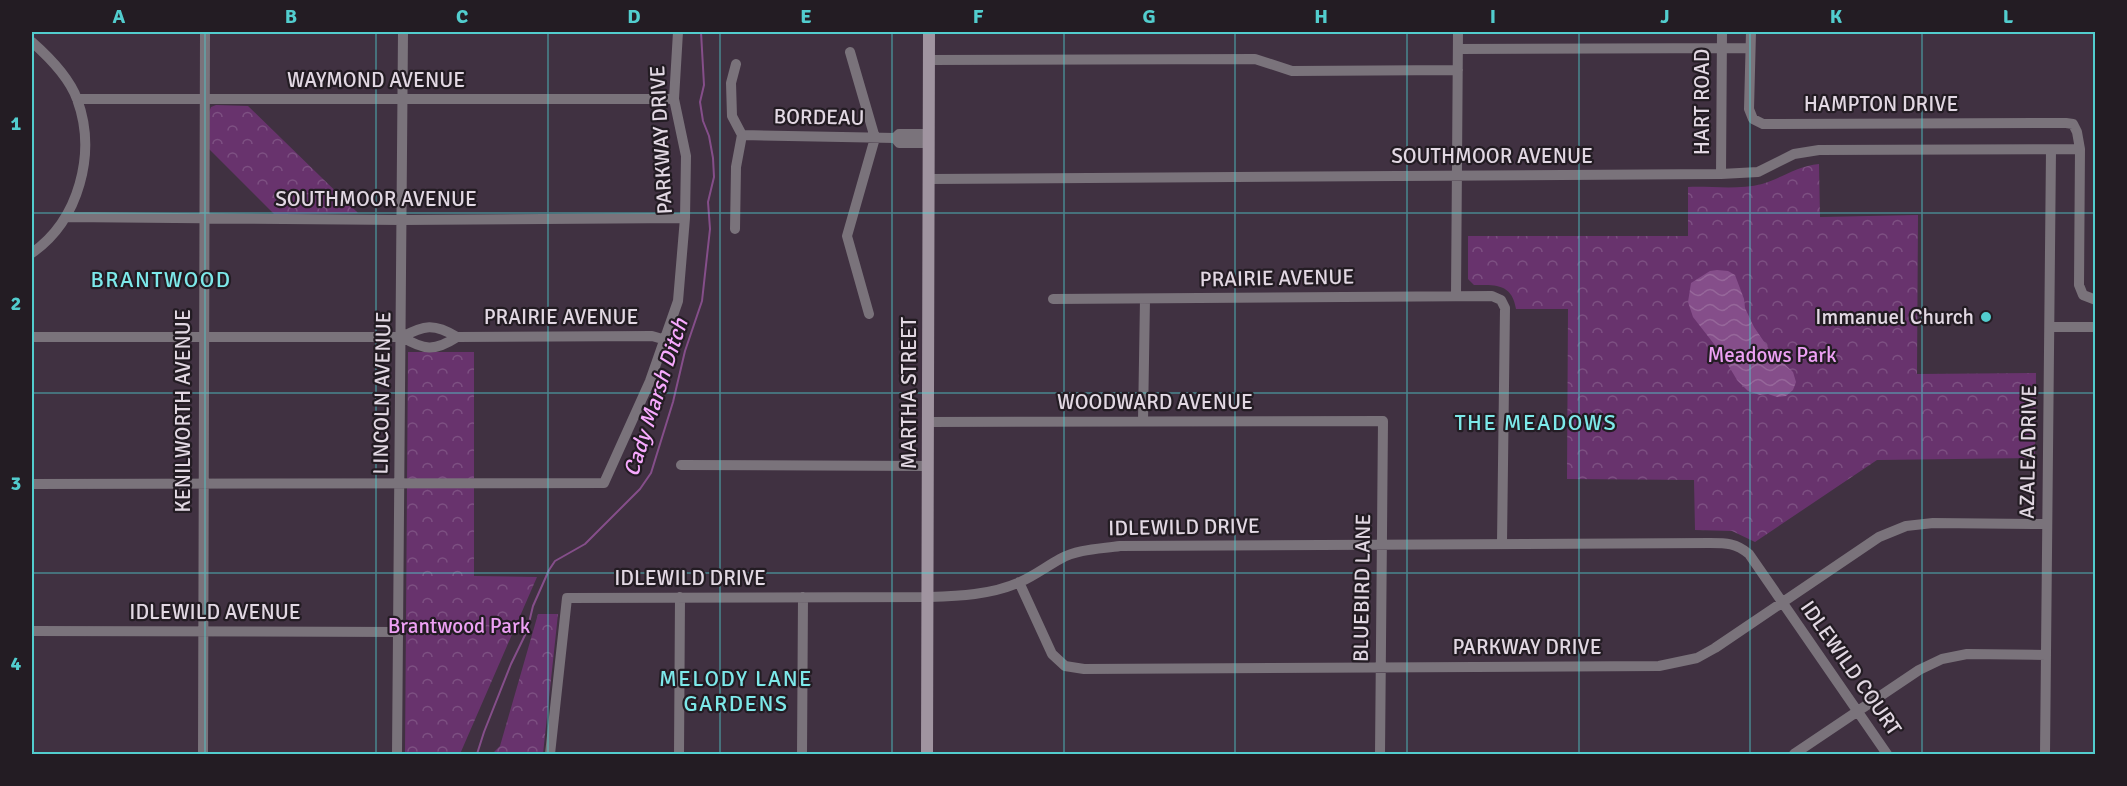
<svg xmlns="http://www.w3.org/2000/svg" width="2127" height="786" viewBox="0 0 2127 786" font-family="Signika,sans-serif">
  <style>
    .forest { fill: url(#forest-crowns) }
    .water { fill: url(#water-waves) }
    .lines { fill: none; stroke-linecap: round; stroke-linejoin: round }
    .stream { stroke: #854e8a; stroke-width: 2 }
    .street { stroke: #7a737b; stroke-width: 10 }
    .secondary { stroke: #a094a0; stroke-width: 12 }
    .grid { fill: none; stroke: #52cdce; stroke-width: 1.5; stroke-opacity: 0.55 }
    .poi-dot { fill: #52cdce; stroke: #231c23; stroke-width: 2 }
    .labels { text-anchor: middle; stroke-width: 4.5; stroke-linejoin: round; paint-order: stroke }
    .street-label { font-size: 21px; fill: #e2d8e3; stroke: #231c23 }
    .poi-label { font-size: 21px; fill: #e2d8e3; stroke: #231c23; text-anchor: end }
    .park-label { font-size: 21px; fill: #eea1f5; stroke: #231c23 }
    .neighbourhood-label { font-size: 22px; letter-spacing: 1.5px; fill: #7de9ea; stroke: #231c23 }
    .water-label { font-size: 22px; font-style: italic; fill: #f7a9fe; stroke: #231c23 }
    .neatline { fill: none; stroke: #52cdce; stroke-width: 2 }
    .grid-label { font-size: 20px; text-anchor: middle; font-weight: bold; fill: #52cdce }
  </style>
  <defs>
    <pattern id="forest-crowns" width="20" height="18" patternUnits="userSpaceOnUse" patternTransform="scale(1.5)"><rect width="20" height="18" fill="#68336d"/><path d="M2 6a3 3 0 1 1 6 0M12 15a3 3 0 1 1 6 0" fill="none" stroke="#7d5082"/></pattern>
    <pattern id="water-waves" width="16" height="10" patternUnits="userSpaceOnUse" patternTransform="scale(1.5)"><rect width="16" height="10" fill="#854e8a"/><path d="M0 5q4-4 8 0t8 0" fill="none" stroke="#96679a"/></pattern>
  </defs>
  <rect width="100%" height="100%" fill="#403141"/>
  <path class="forest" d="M216 105 248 106 358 213 274 214 209 149V112L211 107Z
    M1819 164 1820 217 1918 215 1917 374 2036 373 2035 458 1877 460 1755 542 1732 531 1695 530 1694 480 1567 479 1568 309H1516C1512 283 1495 285 1474 285L1468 279V236H1688V187C1711 186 1739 190 1762 184 1782 178 1797 166 1819 164Z
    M408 352H474V576L537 577 460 754H405Z
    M538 614H558L543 754H492L500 746Z"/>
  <path class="water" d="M1717 270 1728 271 1735 275 1744 299 1745 308 1754 327 1769 349 1793 372 1796 382 1793 390 1786 396 1777 397 1768 394 1760 395 1748 391 1737 380 1721 353 1693 317 1688 302 1691 283 1710 271Z"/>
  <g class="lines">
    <path class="stream" d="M477 754 484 732 511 664 527 631 533 606 549 570 555 561 585 544 640 489 651 473 673 402 685 351 702 301 710 229 708 202 714 177 713 158 709 136 703 121 700 102 704 85 701 32"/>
    <path class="street" d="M1751 32 1749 109 1753 119 1763 124 2066 123 2073 124 2077 132 2080 149 2079 285 2083 295 2096 300
      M32 42C49 57 69 77 77 99 97 153 79 220 32 253
      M1458 49 1750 48
      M850 52 875 138 847 236 869 314
      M929 60 1255 59 1292 71 1458 70
      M77 99H674
      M742 135 895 138 899 134H929
      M895 138 899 143H929
      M1721 174 1722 32
      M929 179 1721 174 1758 172 1794 154 1819 150 2080 149
      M66 217 402 220 685 218
      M735 229 736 167 742 135 732 116 731 83 736 64
      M1456 296 1458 32
      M1053 299 1492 296 1501 300 1505 308 1502 543
      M2050 327H2096
      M32 337H402C424 325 434 323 457 337L652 336 666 340
      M402 337C424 350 434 352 457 337
      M1143 421 1145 299
      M928 422 1383 421 1380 754
      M681 465 928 466
      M32 484 604 483 650 381 678 301 685 218 686 156 674 99 678 32
      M1019 582 1052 654 1065 666 1084 669 1659 666 1697 658 1715 648 1879 537 1906 526 1933 523 2046 524
      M32 631 399 632
      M203 754 205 32
      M397 754 403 32
      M550 754 567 598 928 597C958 596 991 595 1020 582 1034 576 1047 566 1060 559 1078 549 1100 549 1120 546L1710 543C1726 543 1736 543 1749 554L1887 754
      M679 754 680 597
      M802 754 803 597
      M1794 754 1919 670 1942 659 1967 654 2046 655
      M2045 754 2051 150"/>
    <path class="secondary" d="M927 754 929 32"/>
  </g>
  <path class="grid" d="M205 32V754M376 32V754M548 32V754M720 32V754M892 32V754M1064 32V754M1235 32V754M1407 32V754M1579 32V754M1750 32V754M1922 32V754M32 213H2096M32 393H2096M32 573H2096"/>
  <circle class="poi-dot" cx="1986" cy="317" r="6"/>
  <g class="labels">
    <g class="street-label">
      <text x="376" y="87">WAYMOND AVENUE</text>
      <text transform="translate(1702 102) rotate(-90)" y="7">HART ROAD</text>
      <text x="1881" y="111">HAMPTON DRIVE</text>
      <text transform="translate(819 117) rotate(1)" y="7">BORDEAU</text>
      <text transform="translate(661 140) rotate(-93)" y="7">PARKWAY DRIVE</text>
      <text x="1492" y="163">SOUTHMOOR AVENUE</text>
      <text x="376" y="206">SOUTHMOOR AVENUE</text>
      <text transform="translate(1277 278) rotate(-1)" y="7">PRAIRIE AVENUE</text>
      <text x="561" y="324">PRAIRIE AVENUE</text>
      <text transform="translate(382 393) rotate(-89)" y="7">LINCOLN AVENUE</text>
      <text transform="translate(909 393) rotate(-90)" y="7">MARTHA STREET</text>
      <text x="1155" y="409">WOODWARD AVENUE</text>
      <text transform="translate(183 411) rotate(-90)" y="7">KENILWORTH AVENUE</text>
      <text transform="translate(2028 452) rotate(-89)" y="7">AZALEA DRIVE</text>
      <text transform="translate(1184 527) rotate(-1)" y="7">IDLEWILD DRIVE</text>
      <text x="690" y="585">IDLEWILD DRIVE</text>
      <text transform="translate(1362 588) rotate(-89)" y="7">BLUEBIRD LANE</text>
      <text x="215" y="619">IDLEWILD AVENUE</text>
      <text x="1527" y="654">PARKWAY DRIVE</text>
      <text transform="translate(1851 668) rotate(55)" y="7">IDLEWILD COURT</text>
    </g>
    <g class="poi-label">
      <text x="1974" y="324">Immanuel Church</text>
    </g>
    <g class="park-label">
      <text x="1772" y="362">Meadows Park</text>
      <text x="459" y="633">Brantwood Park</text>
    </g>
    <g class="neighbourhood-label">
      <text x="161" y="287">BRANTWOOD</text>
      <text x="1536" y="430">THE MEADOWS</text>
      <text x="736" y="686">MELODY LANE<tspan x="736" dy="25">GARDENS</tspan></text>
    </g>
    <g class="water-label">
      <text transform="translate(655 397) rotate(-72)" y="8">Cady Marsh Ditch</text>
    </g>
  </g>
  <rect width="2127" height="786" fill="none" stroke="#231c23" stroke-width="66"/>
  <rect x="33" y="33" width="2061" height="720" class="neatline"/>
  <g class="grid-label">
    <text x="119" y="23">A</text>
    <text x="291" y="23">B</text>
    <text x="462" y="23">C</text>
    <text x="634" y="23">D</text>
    <text x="806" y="23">E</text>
    <text x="978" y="23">F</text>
    <text x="1149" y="23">G</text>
    <text x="1321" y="23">H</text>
    <text x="1493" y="23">I</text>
    <text x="1665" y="23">J</text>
    <text x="1836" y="23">K</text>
    <text x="2008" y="23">L</text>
    <text x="16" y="130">1</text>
    <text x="16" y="310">2</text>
    <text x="16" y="490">3</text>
    <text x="16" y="670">4</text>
  </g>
</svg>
